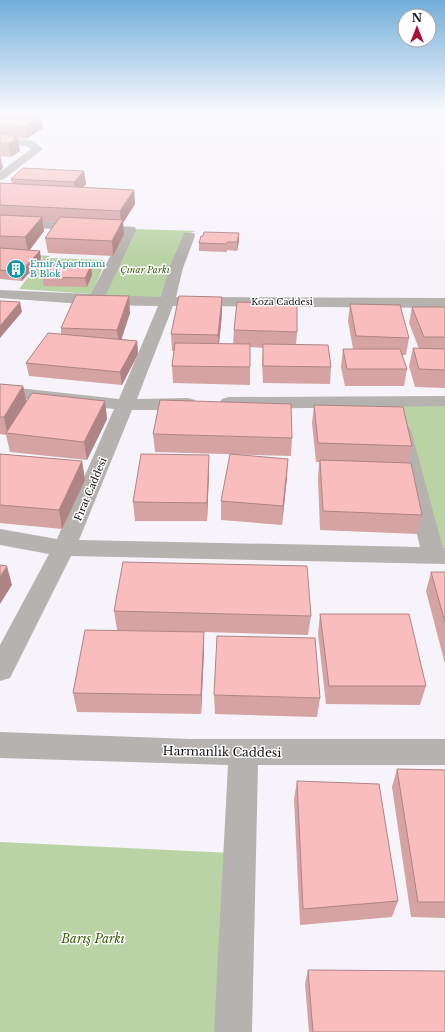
<svg xmlns="http://www.w3.org/2000/svg" width="445" height="1032" viewBox="0 0 445 1032" font-family="'Libre Baskerville',serif">
  <style>
    .green { fill: #bad3a5 }
    .lines { fill: none; stroke-linecap: round; stroke-linejoin: round }
    .minor { fill: #b5b2af; fill-rule: evenodd }
    .wall { fill: #d5a3a2 }
    .shaded-wall { fill: #ae8484 }
    .building { fill: #f8bdbc; stroke: #ae8484 }
    .labels { text-anchor: middle; stroke-width: 3; stroke-linejoin: round; paint-order: stroke }
    .far-culture-label { font-size: 9px; fill: #0d838f; stroke: #fff; text-anchor: start }
    .far-park-label { font-size: 9px; font-style: italic; fill: #3b5e07; stroke: #fff }
    .far-street-label { font-size: 9px; fill: #121114; stroke: #fff }
    .street-label { font-size: 10px; fill: #121114; stroke: #fff }
    .near-street-label { font-size: 12px; fill: #121114; stroke: #fff }
    .near-park-label { font-size: 12px; font-style: italic; fill: #3b5e07; stroke: #fff }
  </style>
  <rect width="100%" height="100%" fill="#f7f3fb"/>
  <path class="green" d="M133 229 196 231 187 234 165 301 100 299Z
    M0 252 50 256 48 258 106 260 92 294 19 289 43 258 0 254Z
    M394 400 445 401V556H434Z
    M0 842 232 853 224 1032H0Z"/>
  <g class="lines">
    <path class="minor" d="M0 137 34 141 43 149 4 179 0 180V172L31 149 27 146 0 143Z
      M0 218 135 227 136 230 106 295 161 297 169 268 183 236 184 233H194L195 236 183 268 176 297 445 298V308L173 306 137 399 188 398 195 400 197 404 195 408 188 410H132L79 540 420 547 391 430 394 426 401 424 408 426 411 430 443 548H445V564L71 556 10 678 0 681V645L49 554 0 545V529L57 539 114 409 0 396V386L119 399 158 306 96 305 0 298V290L91 294 122 233 0 226Z
      M445 396V406L228 409 222 407 219 403 222 399 228 397Z
      M0 732 191 739H445V765H258L252 1032H214L228 765 0 758Z"/>
  </g>
  <path class="wall" d="M0 113 41 117 43 128 26 139 16 138 20 151 11 157 1 156 3 168 0 171Z
    M84 171 86 184 83 188 134 190 135 204 123 223 124 234 113 256 48 253 45 238 56 222 43 221 44 231 29 251 41 260 22 281 0 279V183L12 184 11 179Z
    M239 241 237 251 227 250V252L199 251V243Z
    M91 266 92 275 87 287 44 286 42 277Z
    M350 304 409 338 406 355H402L407 369 404 386H345L341 367 343 349H353L348 321Z
    M412 307H445V388L415 387 409 366 413 348 419 349 409 323Z
    M130 313 121 339 137 341 138 354 122 385 29 376 26 363 61 334V328Z
    M222 314 219 344H233L234 330 297 332 296 345 331 367 330 384 263 383 262 362 263 348 250 347V385L173 383 172 366 174 351H172L171 334Z
    M0 384 23 386 27 402 105 401 107 419 87 460 10 452 6 435 0 434Z
    M314 405 412 446 408 463 422 515 417 534 320 530 318 479 319 462H316L312 423Z
    M153 434 292 438 291 456 155 452Z
    M0 454 82 461 85 480 62 529 0 523Z
    M209 455V473L207 521H135L133 502Z
    M287 477 282 525 221 520V501Z
    M431 572H445V664L426 591Z
    M114 611 311 616 308 635 204 632V651L201 714 77 712 73 693 169 632 117 630Z
    M320 614 426 686 420 705 326 704 318 634Z
    M214 695 320 698 317 717 215 714Z
    M397 769 445 770V918L411 917 392 787Z
    M297 781 398 901 392 917 300 925 294 799Z
    M308 970 445 1032H309L305 984Z"/>
  <path class="shaded-wall" d="M41 117 43 128 26 139 25 127Z
    M16 136V139L18 138 20 151 11 157 8 144 13 138Z
    M0 156 3 168 0 171Z
    M84 171 86 184 75 196 74 182Z
    M134 190 135 204 123 223 124 234 113 256 112 241 121 223 120 211Z
    M42 217 44 231 28 252 25 237Z
    M239 233V241L237 251V242Z
    M40 251 41 260 22 281 20 272Z
    M91 266 92 275 87 287 85 278Z
    M129 296 130 313 119 347 117 330Z
    M222 297V314L218 352V335Z
    M20 302 22 312 0 338V326Z
    M137 341 138 354 122 385 120 372Z
    M23 386 27 404 7 433 4 417Z
    M105 401 107 419 87 460 84 442Z
    M209 455V473L207 521V503Z
    M288 459 287 477 282 525 283 506Z
    M82 461 85 480 62 529 59 510Z
    M7 566 12 585 0 604V577Z
    M204 632V651L201 714V695Z"/>
  <path class="building" d="M0 113 41 117 25 127 0 125Z
    M0 133 6 134 8 136H16L13 138H18L8 144H0Z
    M23 168 84 171 74 182 11 179Z
    M0 183 134 190 120 211 0 205Z
    M0 215 42 217 25 237 0 236Z
    M60 217 123 220 112 241 45 238Z
    M204 232 239 233 237 242H227V244L199 243 201 236H203Z
    M0 248 40 251 20 272 0 270Z
    M49 265 91 266 85 278 42 277Z
    M76 295 129 296 117 330 61 328Z
    M179 296 222 297 218 335 171 334Z
    M0 301 20 302 0 326Z
    M237 302 297 304V332L234 330Z
    M350 304 400 305 409 338 356 336Z
    M412 307H445V337H424Z
    M48 333 137 341 120 372 26 363Z
    M175 343 250 344V367L172 366Z
    M263 344 328 345 331 367 263 366Z
    M413 348 445 349V370L419 369Z
    M343 349H400L407 369H347Z
    M0 384 23 386 4 417H0Z
    M32 393 105 401 84 442 6 433Z
    M160 400 291 404 292 438 153 434Z
    M314 405 403 407 412 446 318 443Z
    M0 454 82 461 59 510 0 505Z
    M141 454 209 455 207 503 133 502Z
    M230 454 288 459 283 506 221 501Z
    M320 460 411 463 422 515 323 511Z
    M123 562 307 566 311 616 114 611Z
    M0 565 7 566 0 577Z
    M431 572H445V622Z
    M320 614H409L426 686H329Z
    M85 630 204 632 201 695 73 693Z
    M217 636 315 638 320 698 214 695Z
    M397 769 445 770V902H418Z
    M297 781 379 784 398 901 303 909Z
    M308 970 445 971V1032H313Z"/>
  <linearGradient id="sky" x2="0" y2="1"><stop stop-color="#71aeda"/><stop offset="0.44" stop-color="#fbfafd"/><stop offset="1" stop-color="#fbfafd" stop-opacity="0"/></linearGradient>
  <rect width="445" height="257" fill="url(#sky)"/>
  <defs>
    <symbol id="building-disc" viewBox="-11 -11 22 22"><circle r="9.5" fill="#0f9aa8" stroke="#fff"/><path d="M-4-6H4V6H1V3H-1V6H-4ZM-2.5-4.3h1.7v1.8h-1.7ZM.8-4.3h1.7v1.8H.8ZM-2.5-1h1.7V.8h-1.7ZM.8-1h1.7V.8H.8Z" fill="#fff"/></symbol>
  </defs>
  <g fill-rule="evenodd">
    <use href="#building-disc" x="5" y="258" width="22" height="22"/>
  </g>
  <g class="labels">
    <g class="far-culture-label">
      <text x="30" y="267">Emir Apartmanı<tspan x="30" dy="10">B Blok</tspan></text>
    </g>
    <g class="far-park-label">
      <text x="145" y="273">Çınar Parkı</text>
    </g>
    <g class="far-street-label">
      <text x="282" y="305">Koza Caddesi</text>
    </g>
    <g class="street-label">
      <text transform="translate(90 489) rotate(-67)" y="4">Fırat Caddesi</text>
    </g>
    <g class="near-street-label">
      <text transform="translate(222 752) rotate(1)" y="4">Harmanlık Caddesi</text>
    </g>
    <g class="near-park-label">
      <text x="93" y="943">Barış Parkı</text>
    </g>
  </g>
  <g transform="translate(417 28)"><circle r="19" fill="#ffffff" stroke="#a0a0a1"/>
  <path d="M0-3L7 15L0 10L-7 15Z" fill="#a70e3b"/>
  <text y="-6" font-size="11" font-weight="bold" text-anchor="middle" fill="#121114">N</text>
  </g>
</svg>
